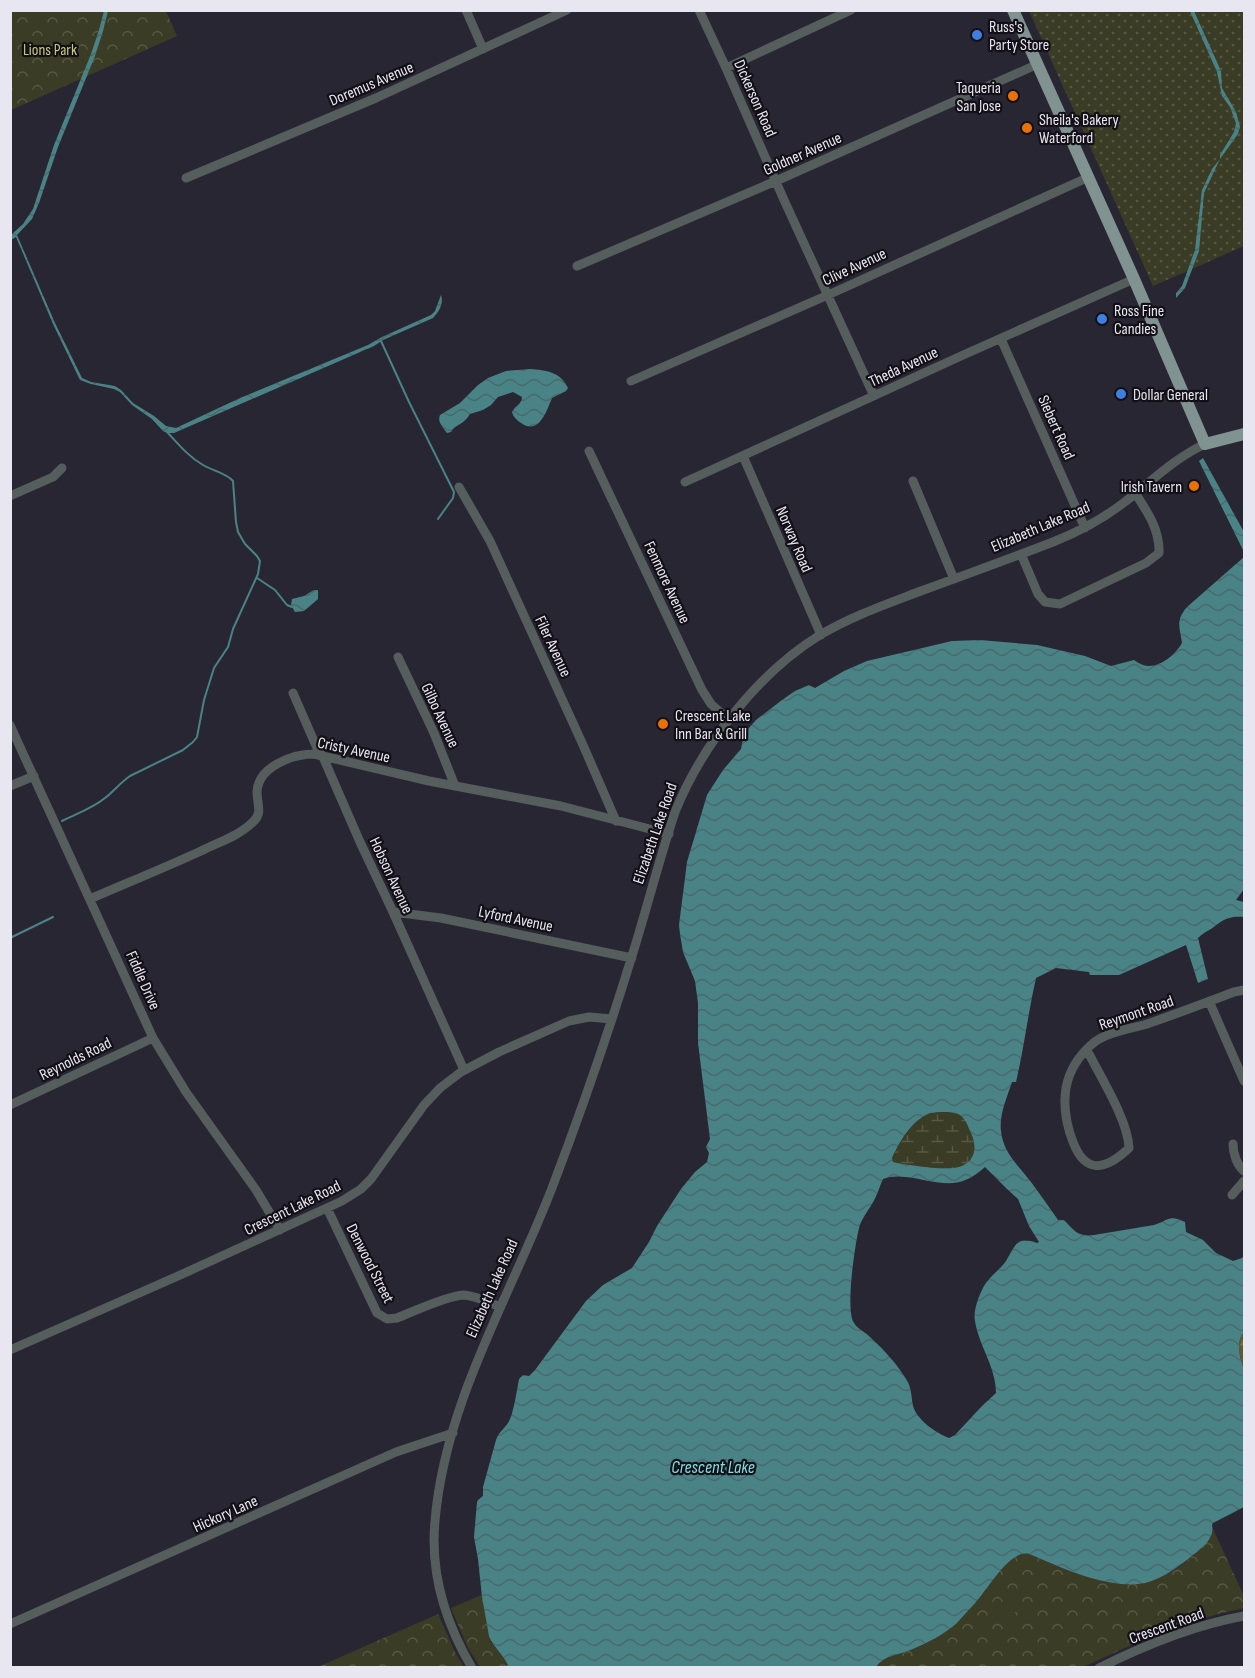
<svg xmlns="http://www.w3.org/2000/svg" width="1255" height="1678" viewBox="0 0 1255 1678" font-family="'Sofia Sans Condensed',sans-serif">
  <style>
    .grass { fill: url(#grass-dots) }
    .forest { fill: url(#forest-firs) }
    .wetland { fill: url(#wetland-marsh) }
    .park { fill: url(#park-crowns) }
    .garden { fill: #3b3c25 }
    .water { fill: url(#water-waves); fill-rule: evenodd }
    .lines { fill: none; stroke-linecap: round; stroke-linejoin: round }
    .stream { stroke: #4a8386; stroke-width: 2 }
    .minor { stroke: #555e5d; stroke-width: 9 }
    .major { stroke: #809391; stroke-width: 12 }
    .shop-dot { fill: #3f7fe0; stroke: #121016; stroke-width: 2 }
    .food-dot { fill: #e8710a; stroke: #121016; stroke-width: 2 }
    .labels { text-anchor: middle; stroke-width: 4.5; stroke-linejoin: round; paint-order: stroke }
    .poi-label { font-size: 16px; fill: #e8e6f0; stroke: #121016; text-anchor: start }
    .park-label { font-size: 16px; fill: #c7ca85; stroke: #121016 }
    .street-label { font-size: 16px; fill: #e8e6f0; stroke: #121016 }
    .water-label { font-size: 18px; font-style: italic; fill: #81dfe6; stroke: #121016 }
  </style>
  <defs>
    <pattern id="grass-dots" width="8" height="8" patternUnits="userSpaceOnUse" patternTransform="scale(1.5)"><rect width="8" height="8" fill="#3b3c25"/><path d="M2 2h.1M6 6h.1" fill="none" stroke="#575845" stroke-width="1.8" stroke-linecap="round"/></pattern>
    <pattern id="forest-firs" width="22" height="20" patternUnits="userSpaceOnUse" patternTransform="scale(1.5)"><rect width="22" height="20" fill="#5a5b33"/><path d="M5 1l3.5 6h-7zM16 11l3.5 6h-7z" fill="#727351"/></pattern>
    <pattern id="wetland-marsh" width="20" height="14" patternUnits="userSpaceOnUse" patternTransform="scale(1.5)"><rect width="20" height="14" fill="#3b3c25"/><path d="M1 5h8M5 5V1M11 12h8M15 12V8" fill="none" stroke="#575845"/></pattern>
    <pattern id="park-crowns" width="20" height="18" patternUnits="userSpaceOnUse" patternTransform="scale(1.5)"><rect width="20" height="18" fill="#3b3c25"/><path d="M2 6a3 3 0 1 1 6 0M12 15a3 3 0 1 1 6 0" fill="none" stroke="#575845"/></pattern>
    <pattern id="water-waves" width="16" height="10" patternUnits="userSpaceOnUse" patternTransform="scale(1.5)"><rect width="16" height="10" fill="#4a8386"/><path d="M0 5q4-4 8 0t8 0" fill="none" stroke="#486a6d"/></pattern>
  </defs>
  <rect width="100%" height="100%" fill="#292634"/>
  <path class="grass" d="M1029 11H1244V246L1153 286Z"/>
  <path class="forest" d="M1244 1332V1370C1240 1358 1235 1342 1244 1332Z"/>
  <path class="wetland" d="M930 1113C939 1112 950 1111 958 1114 964 1117 967 1123 969 1129 977 1143 978 1161 959 1167 945 1171 909 1165 893 1162L892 1158C901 1141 911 1121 930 1113Z"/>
  <path class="park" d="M10 11H166L177 36 11 110Z
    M1213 1529 1244 1596V1608L1218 1614 1173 1628 1140 1641 1083 1667 876 1668C885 1655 899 1655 913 1649 927 1643 945 1634 957 1623 964 1616 970 1609 976 1602 988 1589 1010 1549 1029 1554 1066 1570 1111 1591 1152 1580 1168 1576 1184 1564 1195 1554 1202 1547 1213 1539 1213 1529Z
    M482 1595 491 1642 507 1661 508 1665 505 1667H480L468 1648 451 1608Z
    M438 1614 456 1654 464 1667H318Z"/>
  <path class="garden" d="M1012 1600 1017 1611 999 1620 993 1609Z"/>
  <path class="water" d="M104 11H108L103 31 95 56 58 147 39 203 32 219 17 235 55 323 82 378 91 382 115 386 121 390 133 403 154 416 166 426 176 428 240 398 368 345 382 337 431 315 435 311 441 295C444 303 439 312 433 318L383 340 374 346 174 433H167L163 431 152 419 132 405 120 392 114 389 91 384 80 380 53 324 16 237 11 240V235L23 224 33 209 54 145 91 54 99 30Z
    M1190 11H1194L1221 71 1222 88 1236 112 1240 127 1238 134 1220 159 1204 193 1199 251 1185 288 1176 298V293L1182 286 1195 250 1202 190 1212 169 1220 159V155L1234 132 1236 123 1230 107 1222 96 1217 72Z
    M530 369C546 370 561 372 568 388L566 391 552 398C547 410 539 436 521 423 516 419 514 418 512 412 515 406 522 404 522 397L513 392 498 397 491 405 483 410 470 414C464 425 455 424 451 432L447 433C443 427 437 422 440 415L460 403 478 385 488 378 506 371Z
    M1203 458 1244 532V552L1199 461Z
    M1244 557V889L1236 900 1244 902V917C1232 916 1225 918 1215 926 1209 931 1205 931 1198 938L1208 979 1198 983 1186 945 1119 975H1090L1089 972 1056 968 1036 978C1028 1013 1024 1048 1016 1082H1012C1007 1097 999 1115 1001 1131 1003 1153 1019 1166 1031 1182 1040 1194 1049 1207 1058 1220H1064C1075 1231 1077 1237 1094 1235L1154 1225C1169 1221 1167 1214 1185 1222L1186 1232 1203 1240 1216 1253 1233 1261 1242 1258 1244 1256V1332C1235 1342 1240 1358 1244 1370V1507L1213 1523 1212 1525C1215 1537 1205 1545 1197 1552 1182 1564 1165 1578 1145 1583 1109 1590 1062 1568 1029 1554 1010 1549 988 1589 976 1602 970 1609 963 1616 957 1623 945 1634 927 1643 913 1649 899 1655 885 1655 876 1667L518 1668 516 1666 505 1667 508 1665C503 1654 493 1647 489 1636L482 1597 478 1559 474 1537 477 1502 478 1500 483 1496V1487L496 1440C499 1431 507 1427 510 1419 514 1410 517 1389 519 1379L523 1375 529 1376 535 1370 586 1301 603 1285 632 1268 649 1242 657 1226 681 1189 695 1172 707 1162 709 1153 706 1147 710 1139 698 1043V1003L695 981 683 952 680 934 679 925 687 862 707 795 723 770 741 749 743 738 748 729 756 720 782 700 795 691 809 685 815 688 844 671 867 661 952 641 980 640 1037 645 1085 656 1111 666 1134 660C1137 662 1140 664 1143 665 1158 670 1175 655 1182 643 1180 627 1175 621 1187 607ZM930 1113C939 1112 950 1111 958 1114 964 1117 967 1123 969 1129 977 1143 978 1161 959 1167 945 1171 908 1165 893 1162L892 1158C900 1141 911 1121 930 1113ZM985 1167 1007 1189 1018 1199 1029 1226 1039 1242 1037 1243C1016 1236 1016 1245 1006 1261 999 1271 987 1278 982 1290 978 1298 973 1312 975 1321 979 1346 996 1367 996 1393L982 1406 955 1435 949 1438C936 1433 917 1420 913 1406 911 1396 912 1388 906 1379 897 1364 884 1350 871 1338 866 1332 857 1329 854 1323 845 1310 855 1245 859 1228 861 1220 867 1212 872 1204 877 1196 879 1188 883 1179 890 1176 898 1176 906 1177 938 1181 957 1193 985 1167Z
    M314 590H318V599L304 611 295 612 291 605 292 599 304 596Z"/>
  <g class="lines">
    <path class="stream" d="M381 341 409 402 454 492 453 498 438 519
      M257 578 275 590 287 605 292 607
      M62 821C76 814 93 808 105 798 114 791 121 782 130 776L183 750 193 742 197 737 204 700 214 668 228 647 233 629 258 574 260 561 257 556 245 544 238 532 236 522 233 481C226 473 213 471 203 465 189 457 179 445 168 433
      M10 938 53 917"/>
    <path class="minor" d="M466 10 483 49
      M699 10 726 68 784 200 874 396
      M726 68 851 10
      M186 178 376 98 567 10
      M577 266 776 181 1038 64
      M1001 339 1085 528
      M631 381 828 295 1089 177
      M589 451 702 690 711 704 729 720
      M743 456 821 635
      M913 481 954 579
      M685 482 961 356 1134 279
      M459 487 490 541 583 745 616 821
      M10 496 53 477 62 468
      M1021 554 1038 594 1045 602 1060 604 1146 563 1159 553C1160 530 1147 511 1135 493
      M398 657 434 733 455 786
      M293 693 317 748 323 757 360 842 393 912 464 1070
      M10 725 153 1038 186 1092 256 1190 280 1230
      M10 786 34 776
      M90 899C127 883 164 868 201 851 219 842 239 836 253 822 263 813 257 804 257 792 258 767 292 754 314 754L429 781 561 806 669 834
      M393 912 441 918 632 958
      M1209 1001 1244 1081
      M1087 1050C1100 1076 1128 1120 1129 1148 1107 1169 1086 1176 1073 1142 1066 1124 1063 1107 1066 1088 1069 1071 1079 1056 1091 1045 1105 1032 1130 1029 1147 1024 1176 1014 1205 1003 1234 992L1244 990
      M10 1105 153 1038
      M1233 1144C1233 1154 1237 1165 1244 1171
      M1232 1195 1244 1181
      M327 1208 377 1313 387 1319 397 1318C412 1312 449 1295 464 1295 476 1296 489 1302 500 1307
      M10 1350 178 1276 342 1201 361 1189 371 1179 424 1105 440 1088 461 1072 499 1052 569 1021 589 1017 612 1019
      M10 1624 396 1452 453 1433
      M472 1668C445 1622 430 1573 435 1521 445 1402 510 1297 552 1188 581 1112 608 1034 632 956 647 908 659 860 675 812 702 745 758 673 820 635 852 616 887 604 921 591 965 575 1009 559 1053 542 1078 532 1101 520 1122 504 1150 483 1173 459 1205 444
      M1099 1668C1145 1645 1194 1625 1244 1616"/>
    <path class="major" d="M1013 10 1134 279 1205 444 1244 434"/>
  </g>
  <g class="shop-dot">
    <circle cx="977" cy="35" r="6"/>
    <circle cx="1102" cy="319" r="6"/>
    <circle cx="1121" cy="394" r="6"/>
  </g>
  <g class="food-dot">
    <circle cx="1013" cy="96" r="6"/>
    <circle cx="1027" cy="128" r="6"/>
    <circle cx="1194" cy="486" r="6"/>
    <circle cx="663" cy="724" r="6"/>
  </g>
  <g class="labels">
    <g class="poi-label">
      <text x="989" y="32">Russ's<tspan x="989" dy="18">Party Store</tspan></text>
      <text x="1001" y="93" text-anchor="end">Taqueria<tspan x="1001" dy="18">San Jose</tspan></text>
      <text x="1039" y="125">Sheila's Bakery<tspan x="1039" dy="18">Waterford</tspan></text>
      <text x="1114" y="316">Ross Fine<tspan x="1114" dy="18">Candies</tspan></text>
      <text x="1133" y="400">Dollar General</text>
      <text x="1182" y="492" text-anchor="end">Irish Tavern</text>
      <text x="675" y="721">Crescent Lake<tspan x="675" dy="18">Inn Bar &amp; Grill</tspan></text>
    </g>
    <g class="park-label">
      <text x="50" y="55">Lions Park</text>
    </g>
    <g class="street-label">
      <text transform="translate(371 83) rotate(-23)" y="6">Doremus Avenue</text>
      <text transform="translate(756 98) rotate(66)" y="6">Dickerson Road</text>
      <text transform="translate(802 153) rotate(-24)" y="6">Goldner Avenue</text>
      <text transform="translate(854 266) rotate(-25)" y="6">Clive Avenue</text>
      <text transform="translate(903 366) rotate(-25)" y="6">Theda Avenue</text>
      <text transform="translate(1057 427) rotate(66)" y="6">Siebert Road</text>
      <text transform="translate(1040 526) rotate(-23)" y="6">Elizabeth Lake Road</text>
      <text transform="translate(795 539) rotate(67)" y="6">Norway Road</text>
      <text transform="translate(668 582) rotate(65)" y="6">Fenmore Avenue</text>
      <text transform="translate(554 646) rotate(65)" y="6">Filer Avenue</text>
      <text transform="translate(441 715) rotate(65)" y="6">Gilbo Avenue</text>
      <text transform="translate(354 749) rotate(12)" y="6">Cristy Avenue</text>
      <text transform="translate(654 833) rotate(-71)" y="6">Elizabeth Lake Road</text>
      <text transform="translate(392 875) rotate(65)" y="6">Hobson Avenue</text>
      <text transform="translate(516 918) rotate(12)" y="6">Lyford Avenue</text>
      <text transform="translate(144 980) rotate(66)" y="6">Fiddle Drive</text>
      <text transform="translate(1136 1012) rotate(-19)" y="6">Reymont Road</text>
      <text transform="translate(75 1058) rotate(-26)" y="6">Reynolds Road</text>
      <text transform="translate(292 1207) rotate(-26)" y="6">Crescent Lake Road</text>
      <text transform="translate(371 1263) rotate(63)" y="6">Denwood Street</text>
      <text transform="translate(491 1288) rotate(-66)" y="6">Elizabeth Lake Road</text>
      <text transform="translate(225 1513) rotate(-24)" y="6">Hickory Lane</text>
      <text transform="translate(1166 1625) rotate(-20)" y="6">Crescent Road</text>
    </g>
    <g class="water-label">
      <text x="713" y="1473">Crescent Lake</text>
    </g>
  </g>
  <rect width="1255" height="1678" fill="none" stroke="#e8e6f0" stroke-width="24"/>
</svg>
